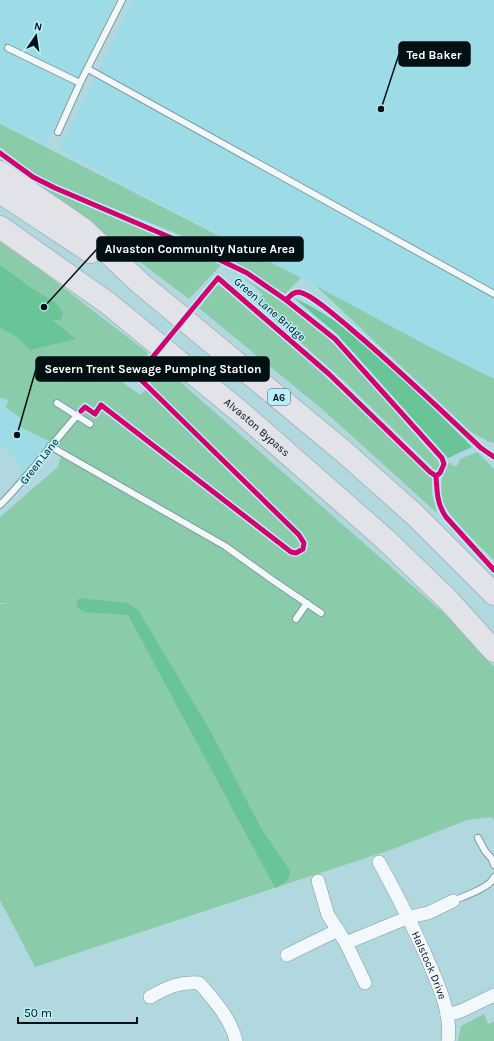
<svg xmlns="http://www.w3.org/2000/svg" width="494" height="1041" viewBox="0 0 494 1041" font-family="Karla,sans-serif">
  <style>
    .built { fill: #9ddce7 }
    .green { fill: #8acbaa }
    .forest { fill: #69c598 }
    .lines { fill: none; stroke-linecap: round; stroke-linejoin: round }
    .service-casing { stroke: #7d9da2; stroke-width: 8 }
    .minor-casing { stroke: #7d9da2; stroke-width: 14 }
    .trunk-casing { stroke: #a7b8bc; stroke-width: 24 }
    .service { stroke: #f3f9fa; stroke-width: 6 }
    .minor { stroke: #f3f9fa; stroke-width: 13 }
    .trunk { stroke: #e2e3e9; stroke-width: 22 }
    .cycleway-casing { stroke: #b8f0fa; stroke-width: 8 }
    .cycleway { stroke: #d6006c; stroke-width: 5 }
    .labels { text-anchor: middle; stroke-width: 3; stroke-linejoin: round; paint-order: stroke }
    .shield { fill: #b8f0fa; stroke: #375358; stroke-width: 1 }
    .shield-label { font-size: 10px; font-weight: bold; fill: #001013 }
    .street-label { font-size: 11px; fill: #001013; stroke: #b8f0fa }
    .leader { fill: none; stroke: #001013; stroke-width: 1.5 }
    .callout-dot { fill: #001013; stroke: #b8f0fa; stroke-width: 1.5 }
    .callout { fill: #001013; stroke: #001013; stroke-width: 1.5 }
    .callout-label { font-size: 12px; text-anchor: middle; font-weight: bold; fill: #fff }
  </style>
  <rect width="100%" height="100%" fill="#b1d8df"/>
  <path class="built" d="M0 0H116L46 145 0 122Z
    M133 0H494V379L428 346 60 150Z
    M0 396 7 398 6 408 22 419 18 426 51 443 23 479 21 465 9 451 0 447Z"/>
  <path class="green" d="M0 124 24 136 301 278 285 294 233 260 183 236 60 187 28 170 0 147Z
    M40 186 196 252 215 260 221 265 189 299Z
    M0 242 30 262 148 353 123 383 141 395 163 367 448 617 494 667V821L492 817 467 820 393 849 35 967 0 900V604H9L0 603V517L31 490 58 467 63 448 18 426 22 419 6 408 8 400 0 398Z
    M244 278 285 304 325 335 351 361 438 461 440 466 437 470 432 469V467L343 380 256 303 263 294Z
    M218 284 314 366 432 477V494L437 513 323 410 199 308Z
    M316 286 428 346 494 379V443L489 442 471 432Z
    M477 452 494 469V560C482 548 448 516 443 502 440 491 440 482 445 472 447 468 447 464 451 462V465L456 466 459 463 460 459Z
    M484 1014 488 1024 494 1021V1041H458L461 1026Z"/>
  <path class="forest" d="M0 265 30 287 56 303 63 313 61 320H52L76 339 30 350 17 337 0 327Z
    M294 298C365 330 417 393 472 447L448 458 337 334Z
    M79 598 128 603 138 610 211 732 261 828 290 871C289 881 284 884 275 888L128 615 84 612 76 606Z"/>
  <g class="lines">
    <defs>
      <path id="service" d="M8 48 80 83
        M88 69 494 294
        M58 132 80 83 122 0
        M57 403 90 424
        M50 446 225 546 271 579 321 613
        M0 505C29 476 53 442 81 411
        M296 619 307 603
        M478 838 485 851 492 859 494 865
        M453 901C464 896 490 888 494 877"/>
      <g id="minor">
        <path id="s1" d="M379 862C396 893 412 924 426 956 437 982 452 1011 448 1041"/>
        <path d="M318 881 328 915 346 943 365 983"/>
        <path d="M346 943 409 917 428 913 453 901"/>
        <path d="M287 955 338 930"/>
        <path d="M150 997C166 988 180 981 199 983 214 1000 231 1019 236 1041"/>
        <path d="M447 1015 461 1011 494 995"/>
      </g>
      <g id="trunk">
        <path d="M0 172 83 229 140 283 343 451 415 515 494 594"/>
        <path d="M0 192 91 252"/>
        <path id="s2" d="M0 227 109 304 245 416 386 540 449 601 494 651"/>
      </g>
    </defs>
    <use href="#service" class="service-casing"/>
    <use href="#minor" class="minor-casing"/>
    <use href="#trunk" class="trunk-casing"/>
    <use href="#service" class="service"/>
    <use href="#minor" class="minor"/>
    <use href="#trunk" class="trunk"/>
    <defs>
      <path id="cycleway" d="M0 153 33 177 55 188 195 248 247 273 286 300 335 339 442 458 444 464 440 473 436 476C437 492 437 504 446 517L494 570
        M286 300C290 296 293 292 299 292 313 295 339 319 351 329 396 367 439 408 481 448L494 457
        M81 411 85 407 95 414 101 405 291 552 296 553 303 549 304 543 299 535 137 376 218 278 329 374 430 472 436 476"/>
    </defs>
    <use href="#cycleway" class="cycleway-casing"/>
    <use href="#cycleway" class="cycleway"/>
  </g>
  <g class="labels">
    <rect class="shield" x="268" y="389" width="22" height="16" rx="3"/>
    <g class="shield-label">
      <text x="279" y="401">A6</text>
    </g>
    <g class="street-label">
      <text transform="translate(270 309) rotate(41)" y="4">Green Lane Bridge</text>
      <text dy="4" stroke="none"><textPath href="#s2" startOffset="326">Alvaston Bypass</textPath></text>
      <text transform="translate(39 461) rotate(-52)" y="4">Green Lane</text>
      <text dy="4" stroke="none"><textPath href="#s1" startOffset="115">Halstock Drive</textPath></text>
    </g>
  </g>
  <path class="leader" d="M381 109L399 54M44 307L97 249M17 435L36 369"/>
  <g class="callout-dot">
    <circle cx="381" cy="109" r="4"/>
    <circle cx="44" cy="307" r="4"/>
    <circle cx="17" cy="435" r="4"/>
  </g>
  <g class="callout">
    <rect x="399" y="42" width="71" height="24" rx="4"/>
    <rect x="97" y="237" width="206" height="24" rx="4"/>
    <rect x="36" y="357" width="233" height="24" rx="4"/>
  </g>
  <g class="callout-label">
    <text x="434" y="59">Ted Baker</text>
    <text x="200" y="253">Alvaston Community Nature Area</text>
    <text x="153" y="373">Severn Trent Sewage Pumping Station</text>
  </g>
  <g transform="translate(36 36) rotate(13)" stroke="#b8f0fa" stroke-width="3" paint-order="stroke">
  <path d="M0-3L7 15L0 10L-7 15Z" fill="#001013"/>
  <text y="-6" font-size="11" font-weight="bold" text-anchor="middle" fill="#001013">N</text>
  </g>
  <path d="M18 1017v6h119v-6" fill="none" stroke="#001013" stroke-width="2"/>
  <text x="24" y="1017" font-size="12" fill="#001013" stroke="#b8f0fa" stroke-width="3" paint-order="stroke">50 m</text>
</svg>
